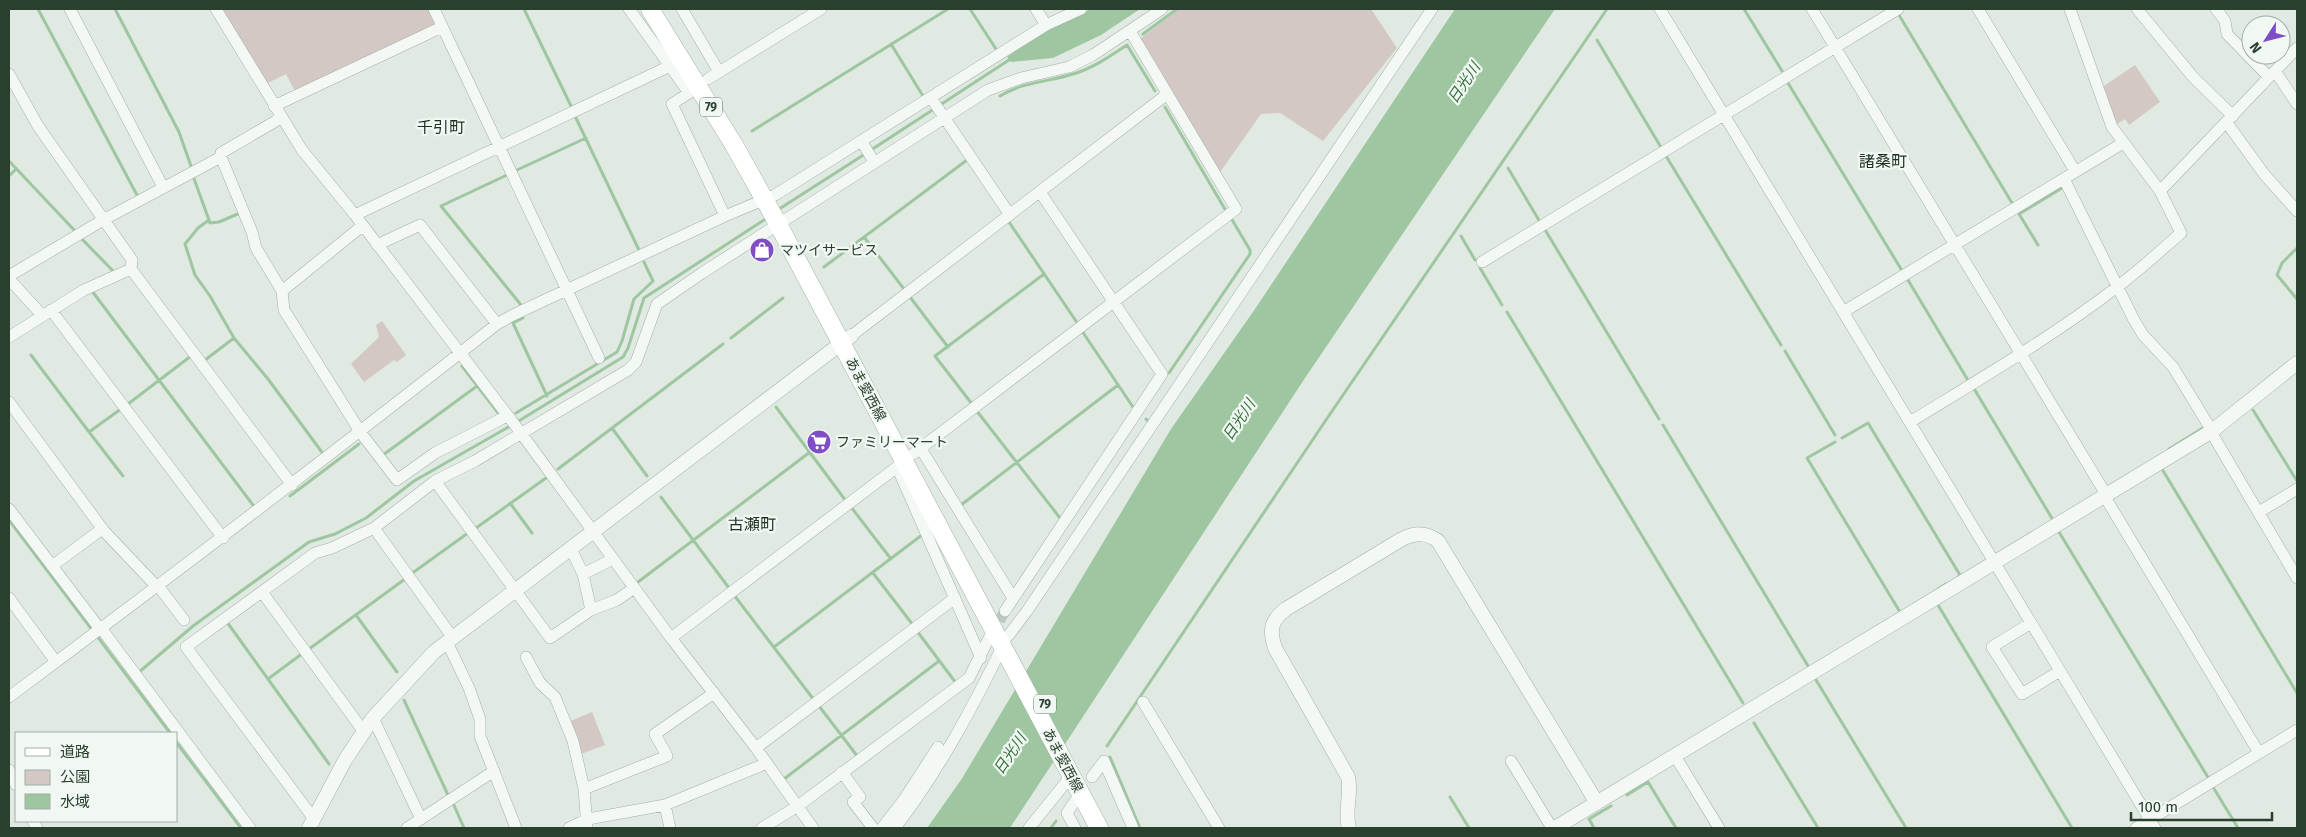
<svg xmlns="http://www.w3.org/2000/svg" width="2306" height="837" viewBox="0 0 2306 837" font-family="'Fira Sans','Noto Sans JP',sans-serif">
  <style>
    .green { fill: #d3c8c3 }
    .water { fill: #9ec7a1 }
    .lines { fill: none; stroke-linecap: round; stroke-linejoin: round }
    .stream { stroke: #9ec7a1; stroke-width: 3 }
    .minor-tunnel { stroke: #bcc7bf; stroke-width: 11; stroke-dasharray: 11 5.5; stroke-linecap: butt }
    .minor-casing { stroke: #a3b0a6; stroke-width: 12 }
    .tertiary-casing { stroke: #a3b0a6; stroke-width: 15 }
    .primary-casing { stroke: #a1b4a4; stroke-width: 19 }
    .minor { stroke: #f4f8f5; stroke-width: 11 }
    .tertiary { stroke: #f4f8f5; stroke-width: 14 }
    .primary { stroke: #fff; stroke-width: 18 }
    .labels { text-anchor: middle; stroke-width: 4.5; stroke-linejoin: round; paint-order: stroke }
    .shield { fill: #f1f7f2; stroke: #66776a; stroke-width: 1 }
    .shield-label { font-size: 12px; font-weight: bold; fill: #2a402f }
    .poi-label { font-size: 14px; fill: #2a402f; stroke: #f1f7f2; text-anchor: start }
    .street-label { font-size: 14px; fill: #2a402f; stroke: #f1f7f2 }
    .water-label { font-size: 15px; font-style: italic; fill: #37723d; stroke: #f1f7f2 }
    .quarter-label { font-size: 16px; fill: #1d3121; stroke: #f1f7f2 }
  </style>
  <rect width="100%" height="100%" fill="#e1e9e3"/>
  <path class="green" d="M221 9H429L436 23 435 26 296 93 286 74 266 84Z
    M1179 9H1371L1397 48 1323 141 1280 113 1261 114 1218 175 1140 39Z
    M2135 65 2160 102 2129 125 2125 119 2114 126 2101 88Z
    M382 321 406 355 397 362 394 360 364 382 351 364 379 337 376 325Z
    M592 712 605 745 581 754 568 722Z"/>
  <path class="water" d="M1091 9H1140L1101 35 1053 58 1011 62 1007 57 1047 29Z
    M1455 9H1555L1305 378 1010 828H927L961 780 1171 429 1255 309Z"/>
  <g class="lines">
    <path class="stream" d="M38 9 138 197
      M115 9 179 132 192 169
      M524 9 572 108
      M970 9 996 49
      M1744 9 1782 71
      M1899 15 2012 203
      M1143 34 1177 9
      M1597 40 1662 149
      M891 44 923 96
      M1788 83 1901 269
      M1000 96C1022 82 1049 82 1073 74 1094 68 1110 56 1127 45L1155 91
      M940 105 1012 58
      M1165 107 1226 211
      M575 116 639 250
      M752 131 948 9
      M871 150 934 109
      M1666 156 1781 345
      M9 161 76 232
      M1508 168 1540 222
      M517 170 586 138
      M507 175 441 206 521 305
      M9 176 16 169
      M193 176 209 220 198 228 185 244 195 275 210 296 234 338
      M776 211 865 154
      M209 220 210 223 219 222 240 213
      M1009 222 1078 324
      M1544 228 1659 419
      M79 236 115 273
      M1461 236 1475 260
      M864 237 904 289
      M2038 245 2019 214 2062 188
      M2297 248 2282 263 2277 275 2297 299
      M824 267 967 160
      M1480 268 1502 305
      M1908 280 1969 382
      M92 291 256 509
      M910 297 948 347
      M1507 312 1743 703
      M523 318 513 323 547 396
      M1082 331 1135 410
      M731 338 783 298
      M1785 351 1835 435
      M31 355 89 432
      M205 360 234 338 268 379 324 455
      M462 366 499 414
      M1169 373 1250 254V250L1231 218
      M1973 387 2053 520
      M128 404 191 356 193 357
      M972 404 935 356 1044 274
      M776 407 846 501
      M121 409 89 432 123 476
      M976 410 1060 518
      M2253 410 2297 481
      M516 413 617 352 622 341 634 299 653 281 644 262
      M1146 419 1148 421
      M517 422 623 357 628 348 644 298 767 218
      M1663 425 1808 666
      M612 428 647 476
      M1842 438 1868 423 1960 575 1958 577
      M1835 442 1807 458 1900 612
      M2169 449 2203 428
      M382 454 383 455 477 386
      M558 469 723 344
      M2162 469 2297 693
      M290 496 359 444
      M661 497 729 588
      M510 503 532 533
      M961 505 1118 385
      M851 507 891 559
      M9 520 93 631
      M476 528 546 478
      M2059 532 2209 779
      M873 573 913 625
      M411 574 468 533
      M638 582 810 452
      M1938 589 1946 584
      M734 595 814 700
      M1938 605 2072 828
      M356 615 397 672
      M227 622 329 764
      M917 631 956 683
      M97 636 170 733
      M774 647 922 535
      M309 649 405 579V580
      M138 673 193 626 309 542 335 534 366 518 414 481 512 425
      M268 679 303 653
      M1816 680 1906 828
      M404 700 448 795
      M819 706 858 757
      M1754 723 1818 828
      M176 742 241 828
      M1107 746 1328 417 1607 9
      M1110 757 1140 828
      M784 779 939 661
      M2213 787 2238 828
      M1627 795 1648 782 1676 828
      M1450 797 1469 828
      M453 803 464 828
      M1051 828 1056 821
      M1594 828 1589 819 1611 806"/>
    <path class="minor-tunnel" d="M991 635 1005 611"/>
    <defs>
      <path id="minor" d="M70 9 163 187
        M216 9 302 150 355 215 521 433 671 638 756 748 813 828
        M434 9 599 358
        M629 9 670 66
        M682 9 719 72
        M1036 9 1046 25
        M1660 9 2155 828
        M1812 9 2107 496
        M1978 9 2075 171
        M2070 9 2112 127 2160 191
        M2137 9 2193 77 2233 116
        M2216 9 2225 21 2227 34 2269 77
        M2275 71 2297 104
        M9 74 38 126 132 260 131 269 292 485
        M708 79 821 9
        M689 93 672 104 725 216
        M931 98 1010 215
        M274 106 442 27
        M2227 123 2264 174 2297 211
        M862 142 874 162
        M221 157 252 232 256 248 282 291 284 310 361 433 397 480 435 453 507 416
        M2064 179 2134 320 2143 335 2173 367 2212 431
        M355 215 670 66 689 93 698 86
        M377 245 420 225 497 324
        M1482 262 1898 9
        M9 276 103 220 221 157V153L281 118
        M9 279 42 315
        M282 291 362 226
        M51 310 223 538
        M1843 312 2123 143
        M851 336 1166 95
        M9 337 84 290 131 269
        M9 402 104 531 158 588
        M1910 422C1980 379 2052 337 2117 287 2140 270 2160 251 2181 233L2160 191 2297 48
        M2211 432 2297 578
        M921 449 1013 598
        M913 454 1236 209 1130 31
        M897 467 981 658
        M435 481 550 638 591 610 617 600 634 588
        M2105 497 2259 753
        M9 509 100 629
        M2259 512 2297 489
        M374 528 453 638
        M571 549 583 574 591 610
        M52 566 102 529
        M583 574 613 559
        M159 587 184 620
        M262 592 364 732
        M9 598 56 662
        M1005 611 1162 374 1040 192
        M2031 623 1992 647 2022 694 2060 671
        M101 628 250 828
        M1008 636 1027 611 1432 9
        M671 638 905 461
        M447 642 469 688 480 719V736L516 828
        M526 657 540 683 555 697 573 741 584 789 587 827
        M9 697C173 575 336 451 497 324L513 315 725 216 775 195 1046 25 1081 9
        M1143 702 1219 828
        M373 718 421 819
        M756 748 955 598
        M1675 756 1719 828
        M1511 761 1552 828
        M9 770 16 785
        M842 772 860 797 853 802 873 828
        M1092 777 1104 761 1133 828
        M584 789 667 756 655 734 714 693
        M665 805 670 828
        M314 819 186 647 315 553 332 548 374 528 435 481 475 461 628 370 636 362 657 304 702 273 988 90 1021 78 1069 67 1093 55 1162 9
        M33 821 37 828
        M407 828 494 771
        M569 828 588 819 665 805 767 763
        M762 828 798 806 969 678 989 638
        M882 828 903 801 938 747
        M895 828C938 772 971 711 1002 647
        M1029 828 1071 776
        M1075 828 1067 813 1075 801
        M2136 828 2297 730"/>
      <path id="tertiary" d="M309 828 345 760 373 718 434 652 851 336
        M1349 828C1344 811 1352 794 1348 777L1275 648C1269 630 1271 620 1286 609L1402 539C1415 533 1426 532 1438 541L1597 803
        M1555 828 2212 431 2297 363"/>
      <path id="primary" d="M650 9 734 145 778 224 1099 828"/>
    </defs>
    <use href="#minor" class="minor-casing"/>
    <use href="#tertiary" class="tertiary-casing"/>
    <use href="#primary" class="primary-casing"/>
    <use href="#minor" class="minor"/>
    <use href="#tertiary" class="tertiary"/>
    <use href="#primary" class="primary"/>
  </g>
  <defs>
    <symbol id="shop-disc" viewBox="-11 -11 22 22"><circle r="9.5" fill="#7f4ec7" stroke="#f1f7f2"/><path d="M-5-2.5h2.3a2.7 3.5 0 0 1 5.4 0H5L5.5 6h-11ZM-1.5-2.5h3a1.5 2.3 0 0 0-3 0Z" fill="#fff"/></symbol>
    <symbol id="supermarket-disc" viewBox="-11 -11 22 22"><circle r="9.5" fill="#7f4ec7" stroke="#f1f7f2"/><path d="M-6-5.5h2.5l.6 2H6L4.5 2H-2.5L-4.4-4H-6ZM-1.5 3.2a1.3 1.3 0 1 0 .1 0ZM3 3.2a1.3 1.3 0 1 0 .1 0Z" fill="#fff"/></symbol>
  </defs>
  <g fill-rule="evenodd">
    <use href="#shop-disc" x="748" y="236" width="28" height="28"/>
    <use href="#supermarket-disc" x="805" y="428" width="28" height="28"/>
  </g>
  <g class="labels">
    <g class="shield">
      <rect x="700" y="97.5" width="22" height="19" rx="4"/>
      <rect x="1034" y="694.5" width="22" height="19" rx="4"/>
    </g>
    <g class="shield-label">
      <text x="711" y="111">79</text>
      <text x="1045" y="708">79</text>
    </g>
    <g class="poi-label">
      <text x="780" y="255">マツイサービス</text>
      <text x="836" y="447">ファミリーマート</text>
    </g>
    <g class="street-label">
      <text transform="translate(866 389) rotate(62)" y="5">あま愛西線</text>
      <text transform="translate(1063 760) rotate(62)" y="5">あま愛西線</text>
    </g>
    <g class="water-label">
      <text transform="translate(1464 83) rotate(-56)" y="5">日光川</text>
      <text transform="translate(1239 420) rotate(-56)" y="5">日光川</text>
      <text transform="translate(1010 754) rotate(-56)" y="5">日光川</text>
    </g>
    <g class="quarter-label">
      <text x="441" y="133">千引町</text>
      <text x="1883" y="167">諸桑町</text>
      <text x="752" y="530">古瀬町</text>
    </g>
  </g>
  <rect width="2306" height="837" fill="none" stroke="#2a402f" stroke-width="20"/>
  <rect x="15" y="732" width="162" height="90" fill="#f1f7f2" stroke="#a1aea4"/>
  <rect x="25" y="748" width="25" height="8" fill="#ffffff" stroke="#a1aea4"/>
  <text x="60" y="757" font-size="15" fill="#2a402f">道路</text>
  <rect x="25" y="770" width="25" height="15" fill="#d3c8c3" stroke="#a1aea4"/>
  <text x="60" y="782" font-size="15" fill="#2a402f">公園</text>
  <rect x="25" y="794" width="25" height="15" fill="#9ec7a1" stroke="#a1aea4"/>
  <text x="60" y="807" font-size="15" fill="#2a402f">水域</text>
  <g transform="translate(2266 40) rotate(234)"><circle r="24" fill="#f1f7f2" stroke="#a1aea4"/>
  <path d="M0-4L9 19L0 12L-9 19Z" fill="#7f4ec7"/>
  <text y="-8" font-size="14" font-weight="bold" text-anchor="middle" fill="#2a402f">N</text>
  </g>
  <path d="M2131 812v8h141v-8" fill="none" stroke="#2a402f" stroke-width="2.5"/>
  <text x="2138" y="812" font-size="15" fill="#2a402f" stroke="#f1f7f2" stroke-width="4" paint-order="stroke">100 m</text>
</svg>
